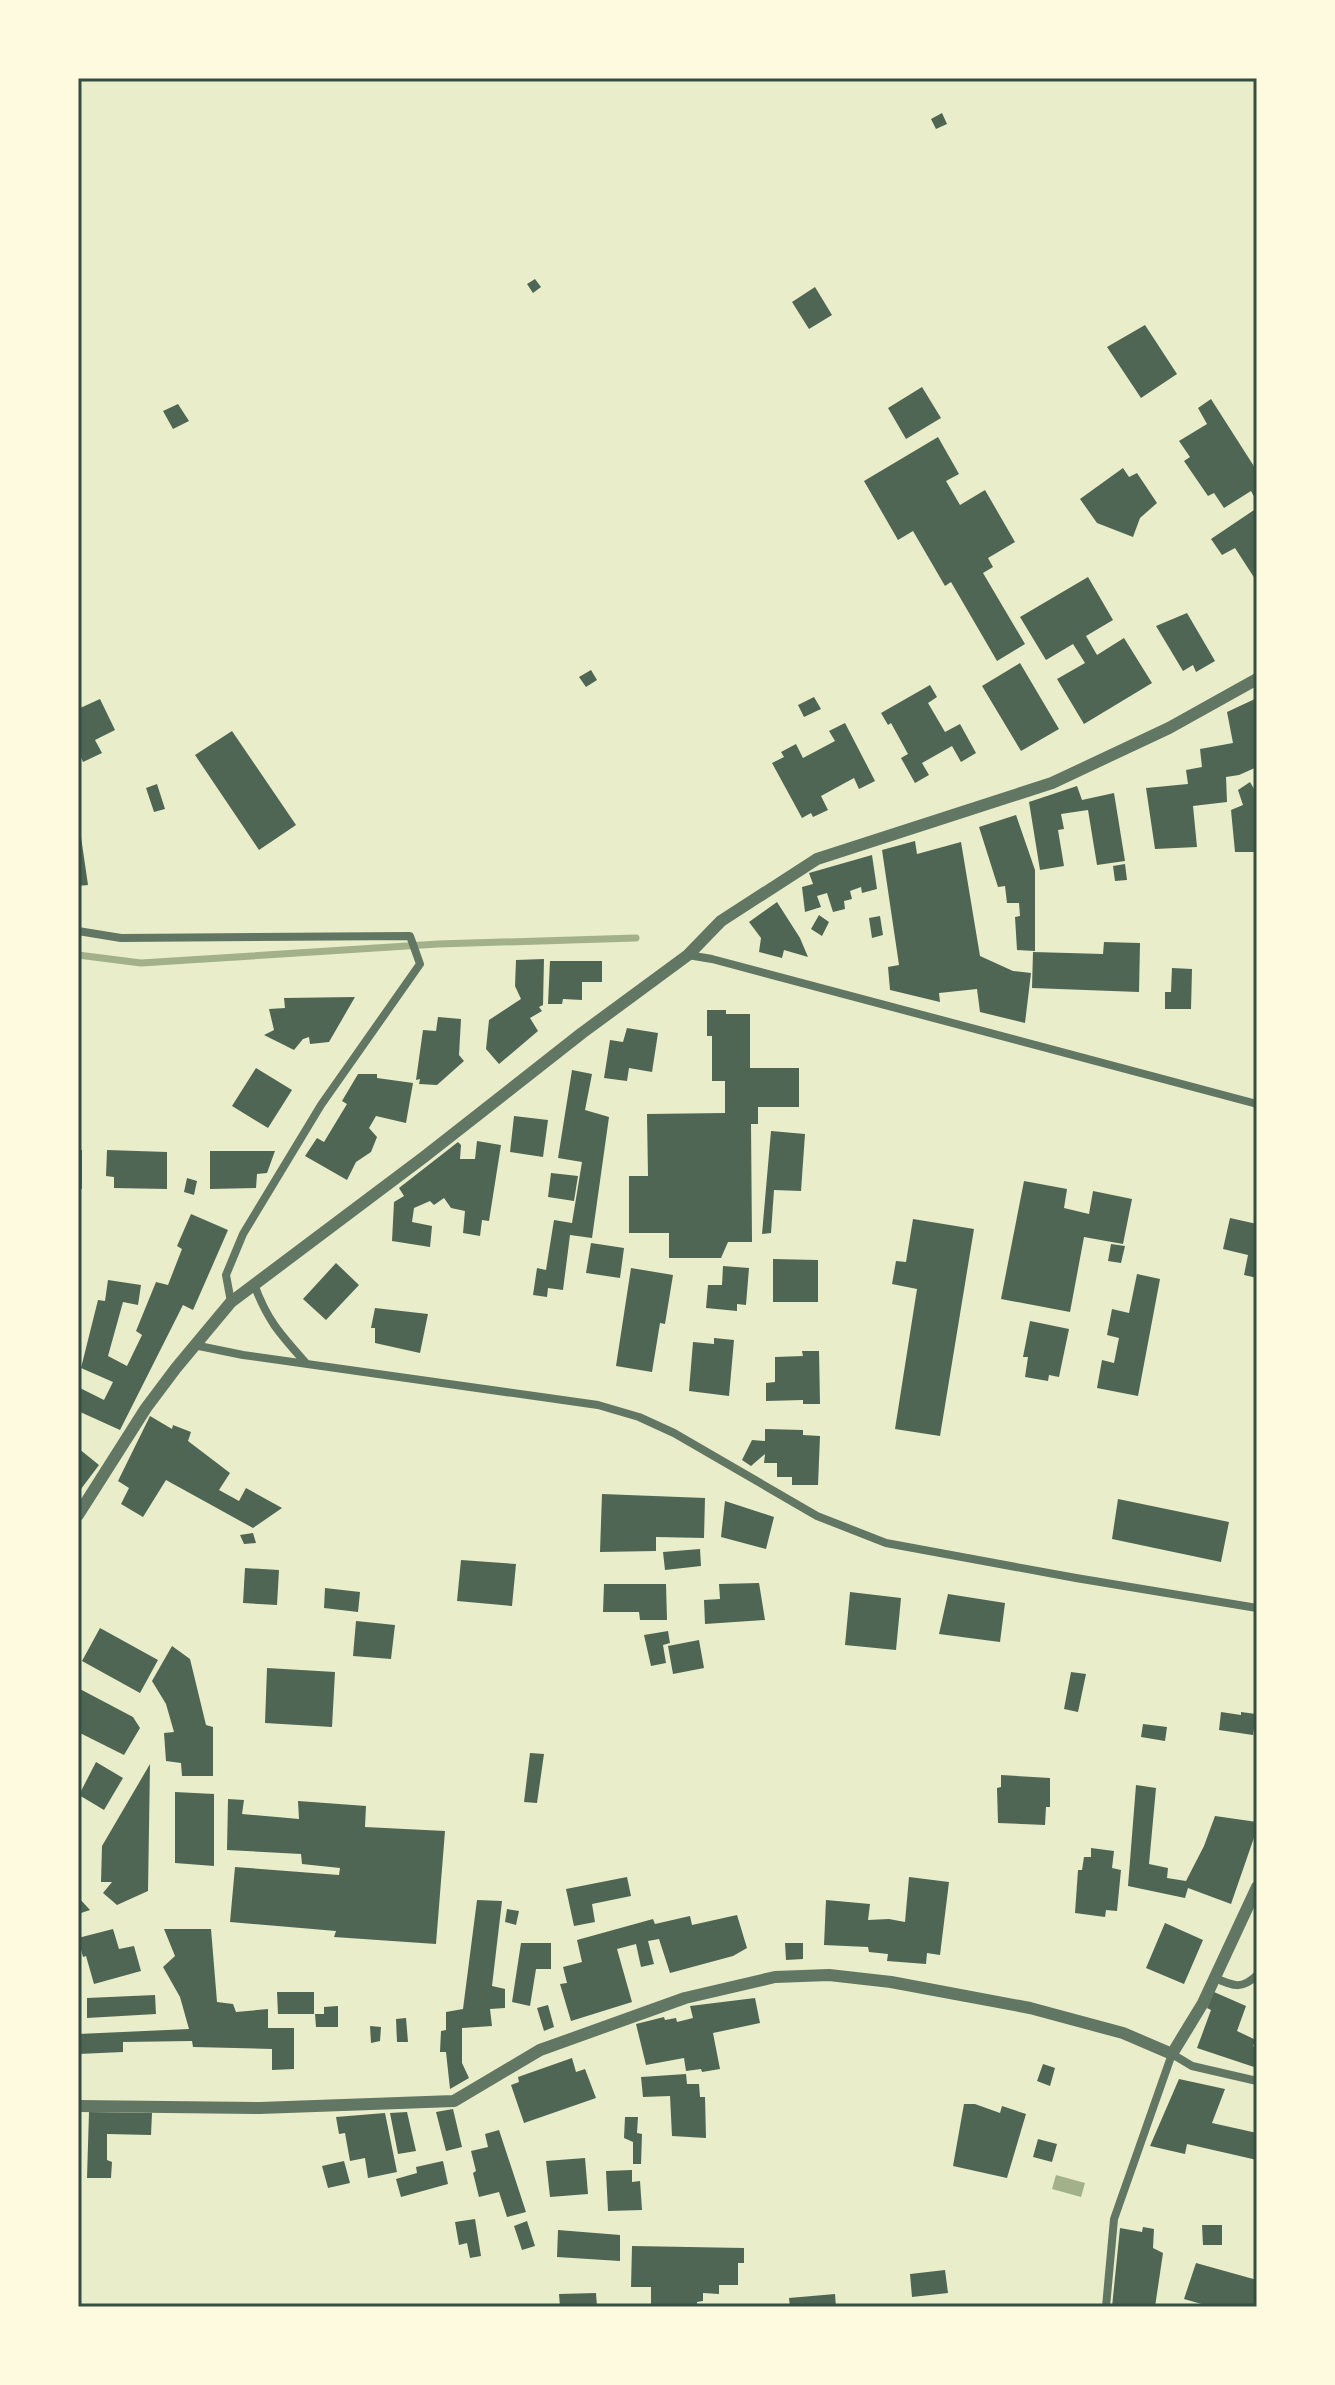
<svg xmlns="http://www.w3.org/2000/svg" width="1335" height="2385" viewBox="0 0 1335 2385" font-family="Bitter,serif">
  <style>
    .water { fill: #a3b18a }
    .lines { fill: none; stroke-linecap: round; stroke-linejoin: round }
    .stream { stroke: #a3b18a; stroke-width: 7 }
    .building { fill: #4f6655 }
    .minor { stroke: #617663; stroke-width: 8 }
    .tertiary { stroke: #617663; stroke-width: 12 }
    .neatline { fill: none; stroke: #344e41; stroke-width: 3 }
  </style>
  <rect width="100%" height="100%" fill="#e9edc9"/>
  <path class="water" d="M1056 2175 1085 2183 1081 2197 1052 2189Z"/>
  <g class="lines">
    <path class="stream" d="M78 955 141 963 438 944 636 938"/>
  </g>
  <path class="building" d="M942 113 947 124 936 129 931 119Z
    M535 279 541 287 533 293 527 284Z
    M815 287 832 315 809 329 792 302Z
    M1145 325 1177 374 1141 398 1107 347Z
    M922 387 941 418 906 439 888 408Z
    M1211 399 1257 471V502L1251 491 1224 508 1214 493 1208 496 1184 461 1190 457 1179 441 1207 424 1198 408Z
    M178 404 189 421 173 429 163 411Z
    M938 437 959 474 946 481 960 505 985 490 1015 542 988 558 993 567 983 573 1025 644 997 661 951 582 945 586 913 531 898 540 864 481Z
    M1123 468 1129 477 1137 473 1157 503 1140 518 1133 537 1097 523 1080 499Z
    M1257 508V582L1235 548 1222 555 1211 539Z
    M1088 577 1113 620 1086 636 1097 655 1124 638 1152 683 1084 724 1057 679 1085 663 1073 644 1046 660 1020 617Z
    M1187 613 1215 661 1196 672 1193 665 1183 671 1156 626Z
    M1020 663 1059 729 1021 751 982 686Z
    M591 670 597 680 586 687 579 677Z
    M930 685 937 697 928 703 945 732 960 724 976 753 961 762 952 746 922 763 929 775 915 783 901 758 908 754 891 723 888 725 881 713Z
    M814 697 821 709 804 717 798 705Z
    M1257 698V767L1239 775 1226 777 1227 802 1193 806 1197 847 1155 849 1146 788 1188 784 1186 770 1202 767 1200 749 1233 743 1227 712Z
    M100 699 115 730 95 740 102 753 83 762 78 751V709Z
    M845 723 875 781 859 789 854 778 821 796 828 810 813 817 811 813 802 818 772 763 784 757 781 752 796 744 803 758 835 741 829 731Z
    M232 731 296 825 259 850 195 755Z
    M1250 782 1257 794V852H1235L1231 810 1243 805 1238 790Z
    M157 784 165 809 154 812 146 788Z
    M1077 786 1082 800 1114 793 1125 861 1097 865 1088 810 1061 814 1064 829 1058 830 1064 866 1040 870 1029 802Z
    M1016 815 1035 870V951L1017 950 1015 917 1020 916 1019 903H1007L1005 886 998 887 979 827Z
    M81 837 88 885 78 886V838Z
    M915 841 917 854 961 842 980 956 1013 971 1031 973 1025 1023 980 1012 977 989 939 993 940 1002 890 990 888 967 899 965 882 850Z
    M872 855 877 889 862 893 861 887 850 891 852 899 844 901 845 909 833 912 827 893 817 896 821 907 805 912 802 887 813 884 809 873Z
    M1125 864 1127 880 1115 881 1113 866Z
    M777 902 800 938 808 957 784 950 782 958 759 952 761 938 749 922Z
    M819 915 829 922 822 936 811 929Z
    M880 916 883 935 872 938 869 918Z
    M1104 942 1140 943 1139 992 1032 988 1033 952 1103 954Z
    M544 959 543 1005 539 1007 542 1011 530 1018 538 1031 499 1064 486 1049 489 1020 521 999 515 986 516 960Z
    M550 961H602V982H582V1000L563 999 562 1004H548Z
    M1172 968 1192 969 1191 1009H1165V992H1171Z
    M355 997 329 1042 310 1044 309 1037 303 1039 294 1050 264 1035 274 1030 269 1009 285 1008 284 998Z
    M707 1010H726V1014H750V1068H799V1107H758V1124H751L752 1242H728L721 1258H669V1233H629V1176H648L647 1114 725 1113V1081H712V1036H707Z
    M438 1017 461 1019 459 1055 464 1061 437 1085 419 1084 420 1079 416 1080 423 1030 436 1031Z
    M627 1028 658 1033 652 1072 629 1068 627 1081 604 1078 610 1040 623 1042Z
    M256 1068 292 1090 268 1128 232 1106Z
    M572 1070 592 1074 585 1110 609 1117 592 1238 570 1235 563 1290 548 1288 547 1297 533 1295 537 1268 546 1270 554 1220 572 1223 582 1162 558 1158Z
    M358 1074H377V1078L413 1083 406 1123 376 1116 369 1128 377 1137 371 1152 356 1162 347 1180 305 1156 317 1138 324 1142 347 1104 342 1101Z
    M514 1116 548 1120 543 1157 510 1152Z
    M771 1131 805 1134 801 1191 774 1190 771 1233 762 1234Z
    M477 1141 501 1145 489 1221 482 1220 480 1236 463 1233 465 1211 451 1208 444 1198 434 1205 430 1201 414 1208 412 1222 432 1226 430 1247 392 1241 394 1202 404 1196 399 1188 458 1142 461 1145 460 1159H475Z
    M78 1150H82V1189H78Z
    M107 1150 167 1152V1189L114 1188V1177L106 1176Z
    M210 1151H275L267 1173 257 1174 256 1188 210 1189Z
    M551 1173 578 1176 574 1201 548 1197Z
    M187 1178 197 1181 194 1195 184 1192Z
    M1024 1181 1067 1189 1064 1208 1089 1214 1093 1191 1132 1199 1123 1244 1084 1237 1070 1312 1001 1299Z
    M191 1214 228 1230 193 1310 183 1305 120 1430 78 1411V1387L104 1400 113 1382 81 1368 98 1300 105 1301 108 1280 141 1285 138 1305 123 1302 108 1356 127 1366 142 1335 136 1331 156 1282 168 1285 182 1249 177 1246Z
    M1230 1218 1257 1224V1278L1244 1275 1248 1255 1223 1249Z
    M913 1219 974 1229 940 1436 895 1429 917 1289 892 1284 896 1261 906 1262Z
    M591 1243 624 1248 620 1278 586 1273Z
    M1111 1244 1125 1246 1121 1263 1108 1261Z
    M773 1259 818 1260V1302H773Z
    M336 1263 359 1285 326 1320 303 1299Z
    M723 1266 749 1268 746 1305 737 1304V1311L706 1308 708 1285H722Z
    M631 1268 673 1275 665 1324 660 1323 652 1372 616 1366Z
    M1137 1274 1160 1279 1138 1396 1097 1388 1102 1360 1114 1363 1119 1338 1107 1335 1112 1309 1129 1313Z
    M375 1308 428 1314 420 1353 375 1343V1328H371Z
    M1030 1321 1069 1329 1059 1377 1049 1375 1048 1381 1025 1377 1028 1357H1023Z
    M714 1338 734 1340 729 1396 689 1391 693 1342 714 1344Z
    M802 1351H819L820 1404H803V1400L766 1401V1383L775 1382V1357L803 1356Z
    M150 1416 172 1429 173 1425 191 1432 188 1441 230 1473 219 1490 239 1501 246 1488 282 1508 253 1528 166 1480 143 1517 121 1504 129 1488 118 1481Z
    M765 1429 803 1430V1435L820 1436 818 1485H792V1477H777V1463H764L765 1454 751 1466 742 1460 752 1440 765 1441Z
    M78 1448 99 1465 78 1493Z
    M602 1494 705 1498 704 1538 656 1537V1551L600 1552Z
    M1118 1499 1229 1522 1221 1562 1112 1539Z
    M725 1501 774 1517 766 1549 721 1537Z
    M253 1533 256 1543 244 1544 240 1535Z
    M700 1549 701 1566 665 1570 663 1552Z
    M461 1560 516 1564 512 1606 457 1601Z
    M245 1568 279 1570 277 1605 243 1603Z
    M759 1583 765 1620 705 1624 704 1600 720 1599 719 1584Z
    M604 1584H666L667 1620H640L639 1612H603Z
    M325 1588 360 1592 358 1612 324 1608Z
    M850 1592 901 1598 896 1650 845 1645Z
    M948 1594 1005 1603 1000 1642 939 1634Z
    M356 1621 395 1625 391 1659 353 1656Z
    M100 1628 158 1660 140 1693 82 1661Z
    M668 1631 670 1643 663 1645 666 1663 651 1666 644 1635Z
    M699 1640 704 1668 673 1674 668 1646Z
    M172 1646 190 1659 206 1725 213 1727V1776H182L181 1763 166 1761 164 1733 174 1732 166 1704 152 1681Z
    M267 1668 335 1672 332 1727 265 1723Z
    M1071 1672 1086 1674 1078 1712 1064 1709Z
    M78 1688 133 1717 140 1728 124 1755 78 1732Z
    M1221 1712 1241 1715V1712L1256 1714 1253 1735 1219 1730Z
    M1143 1724 1167 1727 1165 1741 1141 1737Z
    M530 1753 544 1754 537 1803 524 1802Z
    M96 1762 123 1778 104 1810 79 1795Z
    M150 1764 148 1891 117 1905 103 1893 112 1882H101L102 1846Z
    M1001 1775 1050 1778V1807H1046L1045 1825 998 1823 997 1788 1001 1787Z
    M1136 1785 1156 1788 1149 1864 1168 1868 1167 1878 1186 1881 1204 1846 1215 1816 1257 1822V1829L1231 1904 1188 1888 1185 1898 1128 1886Z
    M175 1792 214 1794V1866L175 1863Z
    M228 1799 244 1800 242 1814 299 1819 298 1801 366 1806 365 1827 445 1831 436 1944 334 1937 336 1931 230 1922 235 1867 339 1875 340 1868 302 1864 301 1854 227 1850Z
    M1091 1848 1114 1851 1112 1868 1121 1870 1117 1911 1106 1910 1105 1917 1075 1913 1078 1870H1082L1084 1857H1091Z
    M627 1877 631 1896 592 1904 595 1922 574 1926 566 1889Z
    M909 1877 949 1882 940 1955 927 1953 926 1964 887 1961 888 1954 869 1952 868 1947 824 1945 826 1900 870 1904 868 1920 889 1919 905 1922Z
    M78 1897 90 1910 78 1914Z
    M477 1900 502 1901 492 1986 505 1989V2008L490 2009 492 2026 462 2028V2063L469 2078 450 2089 446 2052H440L441 2031 446 2030V2012L463 2009Z
    M507 1909 519 1911 516 1925 505 1922Z
    M737 1915 747 1948 733 1956 670 1973 659 1939 648 1941 654 1964 641 1967 636 1944 617 1949 632 2002 571 2021 560 1984 567 1983 563 1967 582 1962 577 1940 653 1919 655 1924 690 1916 692 1925Z
    M1165 1923 1203 1940 1184 1984 1146 1968Z
    M113 1929 119 1949 134 1946 141 1971 94 1984 86 1956 83 1957 78 1938Z
    M164 1929H211L217 2002 233 2004 236 2012 268 2009V2028H294V2069L272 2070V2049L193 2047 192 2041 123 2042V2052L78 2054V2034L189 2029 180 1997 163 1967 175 1956Z
    M521 1943H551V1969H536L530 2006 512 2002Z
    M785 1943H803V1959L786 1960Z
    M277 1992H314V2014H278Z
    M1214 1992 1246 2006 1237 2031 1256 2040 1253 2046 1257 2048V2068L1197 2048 1211 2010 1207 2008Z
    M155 1995 156 2014 87 2018V1998Z
    M755 1998 760 2023 713 2033 720 2069 702 2072 701 2069 686 2071 684 2058 646 2065 636 2024 664 2017 665 2020 676 2018 677 2022 693 2018 690 2006Z
    M548 2005 554 2027 544 2031 537 2008Z
    M338 2006V2027H316L315 2014H324V2007Z
    M406 2018 408 2042H397L396 2019Z
    M370 2026 381 2027 380 2041 371 2043Z
    M572 2058 576 2072 585 2069 596 2098 524 2123 511 2085 519 2082 518 2077Z
    M1043 2064 1055 2068 1050 2086 1037 2081Z
    M686 2074 687 2084H699L700 2097H705L706 2138 672 2136 670 2096 643 2097 641 2077Z
    M1179 2079 1225 2089 1212 2123 1257 2133V2160L1187 2144 1185 2154 1150 2146Z
    M964 2104H975L1000 2113 1002 2106 1026 2114 1007 2178 953 2166Z
    M453 2109 462 2147 446 2151 436 2112Z
    M89 2112 152 2113 151 2135 107 2134V2160L112 2162 111 2178H87Z
    M407 2112 416 2151 398 2154 390 2113Z
    M385 2113 397 2172 368 2178 365 2158 350 2161 345 2133 339 2134 336 2117Z
    M625 2117H638L637 2133 642 2134 641 2164H633V2142L624 2138Z
    M499 2130 526 2212 507 2217 499 2192 479 2197 473 2173 476 2171 471 2151 488 2147 485 2134Z
    M1038 2139 1057 2144 1052 2162 1033 2157Z
    M585 2158 588 2194 550 2197 546 2161Z
    M344 2161 350 2183 328 2188 322 2166Z
    M443 2161 448 2184 401 2197 396 2179 417 2173 416 2167Z
    M632 2170V2182L640 2181 642 2210 608 2211 606 2171Z
    M475 2219 481 2256 470 2258 467 2243 459 2245 455 2222Z
    M527 2221 535 2246 522 2250 514 2226Z
    M1202 2225H1222V2245H1203Z
    M1143 2227 1154 2229 1153 2248 1163 2253 1155 2307H1112L1120 2228 1142 2232Z
    M558 2230 620 2235V2261L557 2257Z
    M632 2246 744 2248V2263H738V2285H719V2294L703 2293V2301L697 2302V2307H651V2287H631Z
    M1196 2263 1257 2280 1256 2307H1212L1184 2299Z
    M945 2270 948 2293 912 2297 910 2274Z
    M596 2293 597 2307H560L559 2294Z
    M835 2294 836 2307H790L789 2298Z"/>
  <g class="lines">
    <path class="minor" d="M78 931 121 938 410 936 420 964 321 1105 243 1234 226 1275 231 1302
      M688 955 712 959 1257 1104
      M254 1284C267 1320 280 1334 305 1362
      M194 1345 243 1355 598 1405 639 1417 674 1433 817 1516 886 1543 1076 1578 1257 1608
      M1215 1978C1233 1986 1242 1990 1257 1975
      M1106 2307 1114 2219 1172 2054 1192 2066 1257 2081"/>
    <path class="tertiary" d="M78 1515 146 1408 176 1368 231 1302 424 1157 582 1033 688 955 721 921 817 859 1052 783 1169 728 1257 679
      M78 2106 260 2108 454 2101 540 2050 685 1998 775 1977 829 1975 891 1982 1030 2008 1123 2033 1172 2054 1203 2003 1257 1887"/>
  </g>
  <rect width="1335" height="2385" fill="none" stroke="#fefae0" stroke-width="160"/>
  <rect x="80" y="80" width="1175" height="2225" class="neatline"/>
</svg>
